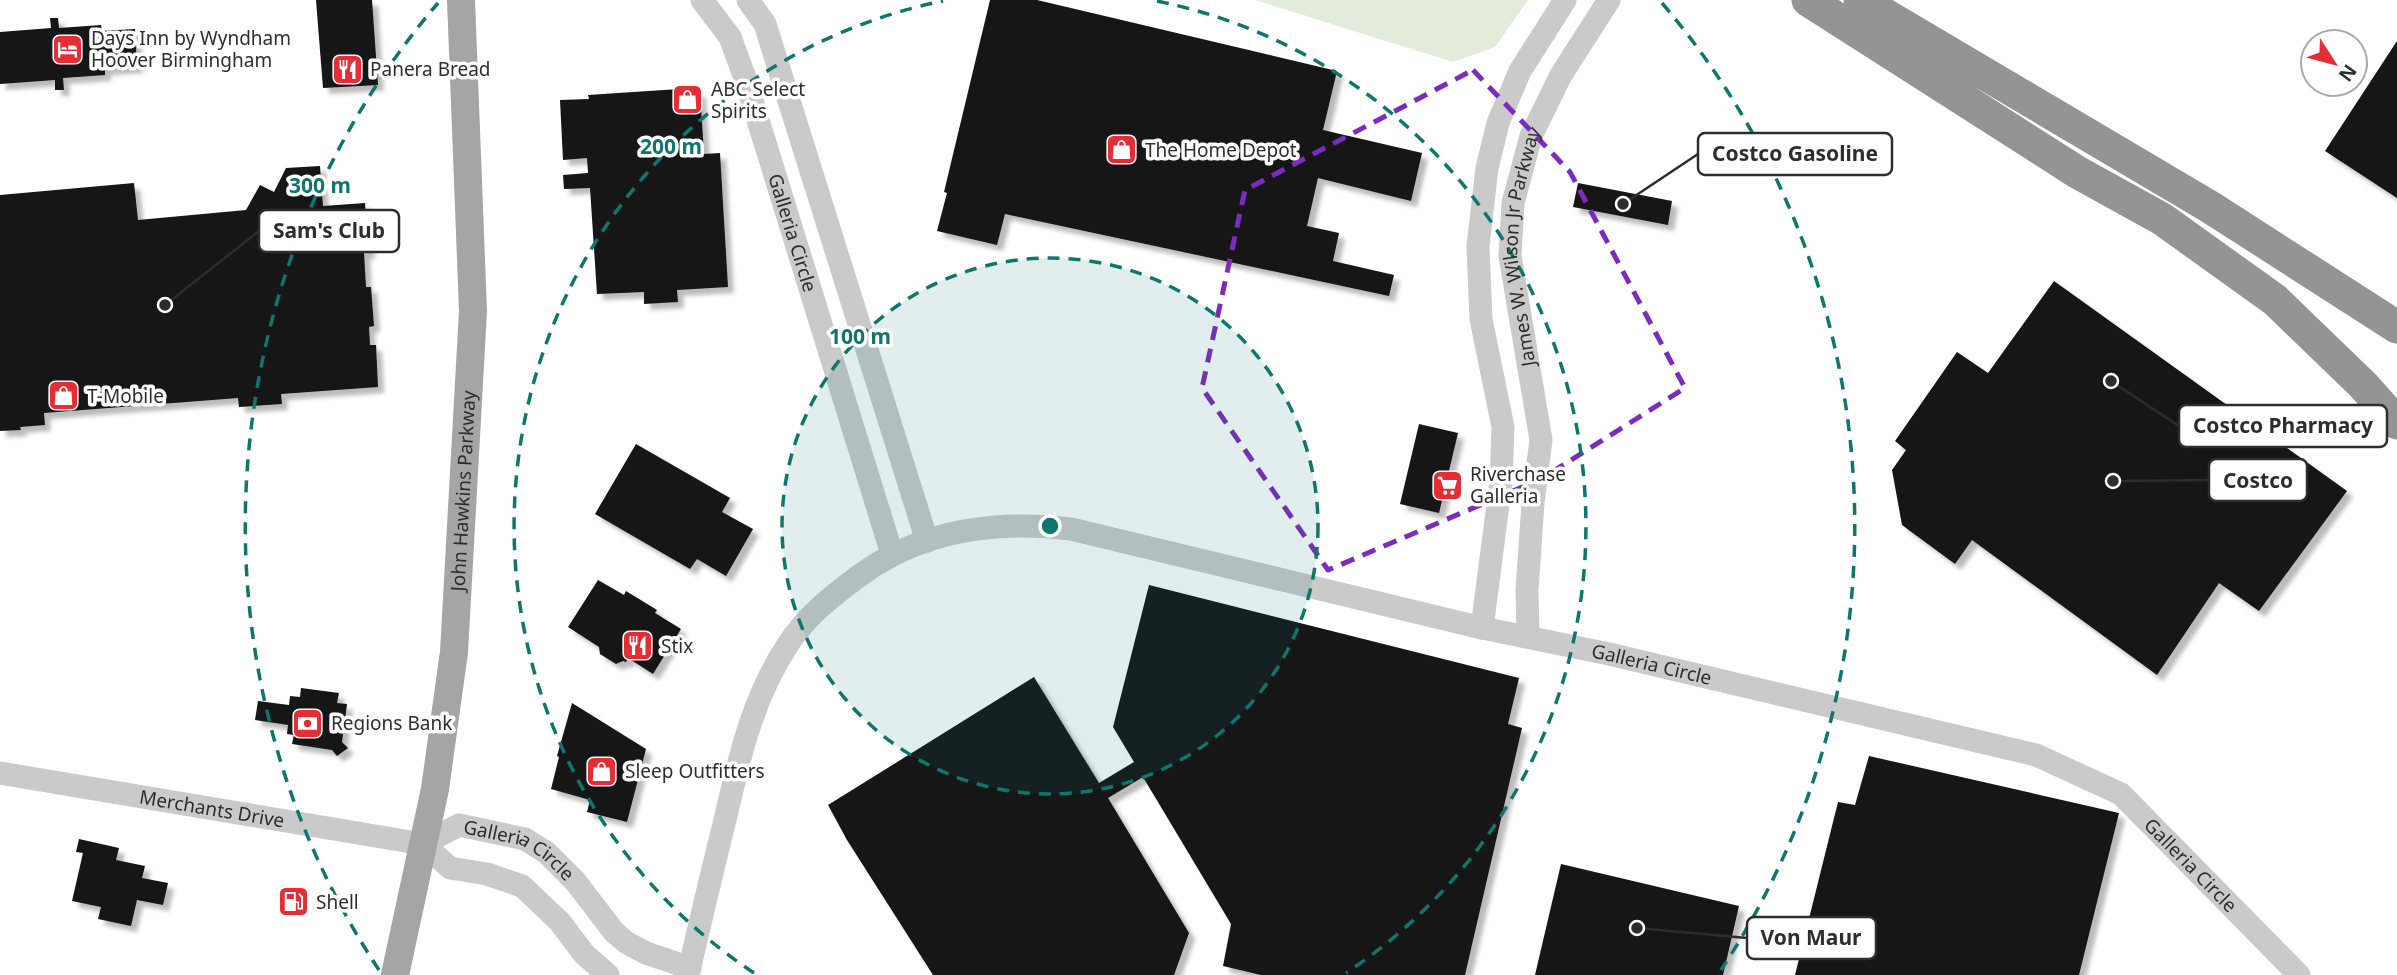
<svg xmlns="http://www.w3.org/2000/svg" width="2397" height="975" viewBox="0 0 2397 975" font-family="'Noto Sans',sans-serif">
  <style>
    .green { fill: #e3ebda }
    .building { fill: #141414; filter: url(#shadow) }
    .lines { fill: none; stroke-linecap: round; stroke-linejoin: round }
    .minor { stroke: #cacaca; stroke-width: 23 }
    .major { stroke: #a5a5a5; stroke-width: 28 }
    .highway { stroke: #949494; stroke-width: 33 }
    .marked { fill: none; stroke: #7b2cbf; stroke-width: 5; stroke-dasharray: 14 9; stroke-linejoin: round }
    .ring { fill: none; stroke: #0f766e; stroke-width: 3.5; stroke-dasharray: 12 9 }
    .labels { text-anchor: middle; stroke-width: 7; stroke-linejoin: round; paint-order: stroke }
    .poi-label { font-size: 19px; fill: #2d2d2d; stroke: #fff; text-anchor: start }
    .street-label { font-size: 19px; fill: #2d2d2d; stroke: #fff }
    .centre { fill: #0f766e; stroke: #fff; stroke-width: 3.5 }
    .ring-label { font-size: 21px; text-anchor: middle; font-weight: bold; fill: #0f766e; stroke: #fff; stroke-width: 7; stroke-linejoin: round; paint-order: stroke }
    .leader { fill: none; stroke: #2d2d2d; stroke-width: 2.5 }
    .callout-dot { fill: #2d2d2d; stroke: #fff; stroke-width: 2.5 }
    .callout { fill: #fff; stroke: #2d2d2d; stroke-width: 2.5 }
    .callout-label { font-size: 21px; text-anchor: middle; font-weight: bold; fill: #2d2d2d }
  </style>
  <defs>
    <filter id="shadow"><feDropShadow dx="6" dy="6" stdDeviation="2" flood-color="#0004"/></filter>
  </defs>
  <rect width="100%" height="100%" fill="#fff"/>
  <path class="green" d="M1255 0H1528L1495 47 1453 62Z"/>
  <path class="building" d="M316 0H372L378 85 323 88Z
    M990 0H1037L1337 71 1323 130 1422 153 1411 201 1318 178 1307 226 1339 233 1333 261 1394 275 1389 296 1005 214 997 245 937 231 947 193 944 192Z
    M50 18H58L59 28 101 25 102 31 135 29 137 67 105 69V75L63 78 64 90H55V80L0 84V32L51 28Z
    M2397 41V198L2325 151Z
    M694 88V92L700 91 704 154 720 153 728 287 677 290 678 302 644 304V292L597 294 590 188 564 189 563 175 588 173 587 158 563 160 560 100 589 99 588 95Z
    M320 166 323 206 365 203 369 253H364L366 287H371L374 326 369 327 370 345H376L378 387 281 394 282 404 239 407 238 398 44 413 45 425 20 427 21 430 0 431V195L134 183 138 220 246 210 260 185 274 192 286 168Z
    M1578 183 1672 201 1668 225 1573 207Z
    M2054 281 2347 491 2259 611 2219 583 2157 675 1972 540 1955 564 1902 525 1892 470 1906 450 1895 441 1957 352 1988 373Z
    M1419 424 1458 433 1439 513 1400 504Z
    M636 444 730 498 722 512 753 529 726 576 697 559 690 569 595 514Z
    M598 580 624 595 626 591 657 610 655 613 681 629 653 674 628 658 626 662 623 661 616 664 600 654 599 647 568 627Z
    M1149 585 1519 678 1508 724 1522 728 1465 975H1261L1223 966 1231 924 1143 777 1108 798 1189 933 1174 975H933L847 840 828 805 1034 677 1099 783 1134 762 1113 727Z
    M301 688 339 693 337 703 347 704 342 742 348 748 337 756 332 750 292 744 294 735 287 734 288 725 255 720 258 701 289 705 290 696 300 697Z
    M572 703 646 749 627 822 587 812 590 800 551 789 559 757 557 756Z
    M1869 756 2119 813 2079 975H1795L1838 802 1855 805Z
    M79 839 119 848 116 860 145 866 142 878 168 883 163 905 137 900 131 926 98 919 101 907 72 901 83 853 76 852Z
    M1561 864 1739 906 1723 975H1535Z"/>
  <g class="lines">
    <g class="minor">
      <path id="s1" d="M702 0 730 37 745 78 892 554"/>
      <path d="M748 0 765 24 927 541"/>
      <path d="M1482 628 1501 481 1503 427 1481 319 1478 246 1487 168 1498 123 1520 71 1565 0"/>
      <path id="s2" d="M1528 637 1527 590 1533 503 1541 440 1510 256 1513 203 1531 136 1561 75 1609 0"/>
      <path id="s3" d="M0 773 423 844"/>
      <path id="s4" d="M423 844 459 825 525 839 547 853 575 881 614 932 627 943 646 953 690 968"/>
      <path d="M423 844 450 868 487 874 522 886 560 922 584 954 608 975"/>
      <path id="s5" d="M688 975C700 923 712 872 725 820 739 759 752 699 787 646 805 617 832 596 859 576 921 530 996 520 1071 529L1482 628 1609 654 2036 755 2121 794 2299 975"/>
    </g>
    <path class="major" id="s6" d="M395 975 435 789 454 652 473 311 461 0"/>
    <path class="highway" d="M1808 0 2077 172 2162 219 2275 300 2363 385 2397 423
      M1860 0 2210 207 2397 327"/>
  </g>
  <path class="marked" d="M1473 70 1570 172 1685 388 1541 479 1328 570 1202 388 1245 190Z"/>
  <circle cx="1050" cy="526" r="268" fill="#0f766e" fill-opacity=".12"/>
  <g class="ring">
    <circle cx="1050" cy="526" r="268"/>
    <path d="M754 973A536 536 0 0 1 943 1M1157 1A536 536 0 0 1 1346 973"/>
    <path d="M379 970A805 805 0 0 1 438 3M1662 3A805 805 0 0 1 1721 970"/>
  </g>
  <defs>
    <symbol id="hotel-square" viewBox="-11 -11 22 22"><rect x="-9" y="-9" width="18" height="18" rx="4" fill="#e62d33" stroke="#fff"/><path d="M-6-4.5h1.5V1H6V5H4.5V3h-9V5H-6ZM-4 0a1.8 1.8 0 1 1 3.6 0ZM.5 0V-2.5h3Q6-2.5 6 0Z" fill="#fff"/></symbol>
    <symbol id="restaurant-square" viewBox="-11 -11 22 22"><rect x="-9" y="-9" width="18" height="18" rx="4" fill="#e62d33" stroke="#fff"/><path d="M-5-6h1v4h1v-4h1v4h1v-4h1v5L-1.5 .5V6h-2V.5L-5-1ZM5-6V6H3V1.5H1.5Q1.5-4 5-6Z" fill="#fff"/></symbol>
    <symbol id="shop-square" viewBox="-11 -11 22 22"><rect x="-9" y="-9" width="18" height="18" rx="4" fill="#e62d33" stroke="#fff"/><path d="M-5-2.5h2.3a2.7 3.5 0 0 1 5.4 0H5L5.5 6h-11ZM-1.5-2.5h3a1.5 2.3 0 0 0-3 0Z" fill="#fff"/></symbol>
    <symbol id="supermarket-square" viewBox="-11 -11 22 22"><rect x="-9" y="-9" width="18" height="18" rx="4" fill="#e62d33" stroke="#fff"/><path d="M-6-5.5h2.5l.6 2H6L4.5 2H-2.5L-4.4-4H-6ZM-1.5 3.2a1.3 1.3 0 1 0 .1 0ZM3 3.2a1.3 1.3 0 1 0 .1 0Z" fill="#fff"/></symbol>
    <symbol id="bank-square" viewBox="-11 -11 22 22"><rect x="-9" y="-9" width="18" height="18" rx="4" fill="#e62d33" stroke="#fff"/><path d="M-6-4H6V4H-6ZM0-2.3a2.3 2.3 0 1 0 0 4.6a2.3 2.3 0 1 0 0-4.6Z" fill="#fff"/></symbol>
    <symbol id="fuel-square" viewBox="-11 -11 22 22"><rect x="-9" y="-9" width="18" height="18" rx="4" fill="#e62d33" stroke="#fff"/><path d="M-5.5-6h7V0h2V4h1.3V-2.5L3-4.5l.8-.8L6-3V5H2.5V1h-1V6h-7ZM-4.2-4.7v3.2H.2V-4.7Z" fill="#fff"/></symbol>
  </defs>
  <g fill-rule="evenodd">
    <use href="#hotel-square" x="50" y="32" width="35" height="35"/>
    <use href="#restaurant-square" x="330" y="52" width="35" height="35"/>
    <use href="#shop-square" x="670" y="82" width="35" height="35"/>
    <use href="#shop-square" x="1104" y="132" width="35" height="35"/>
    <use href="#shop-square" x="46" y="378" width="35" height="35"/>
    <use href="#supermarket-square" x="1430" y="468" width="35" height="35"/>
    <use href="#restaurant-square" x="620" y="628" width="35" height="35"/>
    <use href="#bank-square" x="290" y="706" width="35" height="35"/>
    <use href="#shop-square" x="584" y="754" width="35" height="35"/>
    <use href="#fuel-square" x="276" y="884" width="35" height="35"/>
  </g>
  <g class="labels">
    <g class="poi-label">
      <text x="91" y="45">Days Inn by Wyndham<tspan x="91" dy="22">Hoover Birmingham</tspan></text>
      <text x="370" y="76">Panera Bread</text>
      <text x="711" y="96">ABC Select<tspan x="711" dy="22">Spirits</tspan></text>
      <text x="1145" y="157">The Home Depot</text>
      <text x="87" y="403">T-Mobile</text>
      <text x="1470" y="481">Riverchase<tspan x="1470" dy="22">Galleria</tspan></text>
      <text x="661" y="653">Stix</text>
      <text x="331" y="730">Regions Bank</text>
      <text x="625" y="778">Sleep Outfitters</text>
      <text x="316" y="909">Shell</text>
    </g>
    <g class="street-label">
      <text dy="7" stroke="none"><textPath href="#s1" startOffset="252">Galleria Circle</textPath></text>
      <text dy="7" stroke="none"><textPath href="#s2" startOffset="394">James W. Wilson Jr Parkway</textPath></text>
      <text dy="7" stroke="none"><textPath href="#s6" startOffset="490">John Hawkins Parkway</textPath></text>
      <text dy="7" stroke="none"><textPath href="#s5" startOffset="1265">Galleria Circle</textPath></text>
      <text dy="7" stroke="none"><textPath href="#s3" startOffset="215">Merchants Drive</textPath></text>
      <text dy="7" stroke="none"><textPath href="#s4" startOffset="107">Galleria Circle</textPath></text>
      <text dy="7" stroke="none"><textPath href="#s5" startOffset="1853">Galleria Circle</textPath></text>
    </g>
  </g>
  <circle cx="1050" cy="526" r="10" class="centre"/>
  <g class="ring-label">
    <text x="671" y="154">200 m</text>
    <text x="320" y="193">300 m</text>
    <text x="860" y="344">100 m</text>
  </g>
  <path class="leader" d="M1623 204L1698 154M165 305L259 231M2111 381L2179 426M2113 481L2209 480M1637 928L1747 938"/>
  <g class="callout-dot">
    <circle cx="1623" cy="204" r="7"/>
    <circle cx="165" cy="305" r="7"/>
    <circle cx="2111" cy="381" r="7"/>
    <circle cx="2113" cy="481" r="7"/>
    <circle cx="1637" cy="928" r="7"/>
  </g>
  <g class="callout">
    <rect x="1698" y="133" width="194" height="42" rx="7"/>
    <rect x="259" y="210" width="140" height="42" rx="7"/>
    <rect x="2179" y="405" width="208" height="42" rx="7"/>
    <rect x="2209" y="459" width="98" height="42" rx="7"/>
    <rect x="1747" y="917" width="129" height="42" rx="7"/>
  </g>
  <g class="callout-label">
    <text x="1795" y="161">Costco Gasoline</text>
    <text x="329" y="238">Sam's Club</text>
    <text x="2283" y="433">Costco Pharmacy</text>
    <text x="2258" y="488">Costco</text>
    <text x="1811" y="945">Von Maur</text>
  </g>
  <g transform="translate(2334 63) rotate(126)"><circle r="33" fill="#ffffff" stroke="#ababab" stroke-width="2"/>
  <path d="M0-5L12 26L0 18L-12 26Z" fill="#e62d33"/>
  <text y="-10" font-size="19" font-weight="bold" text-anchor="middle" fill="#2d2d2d">N</text>
  </g>
</svg>
